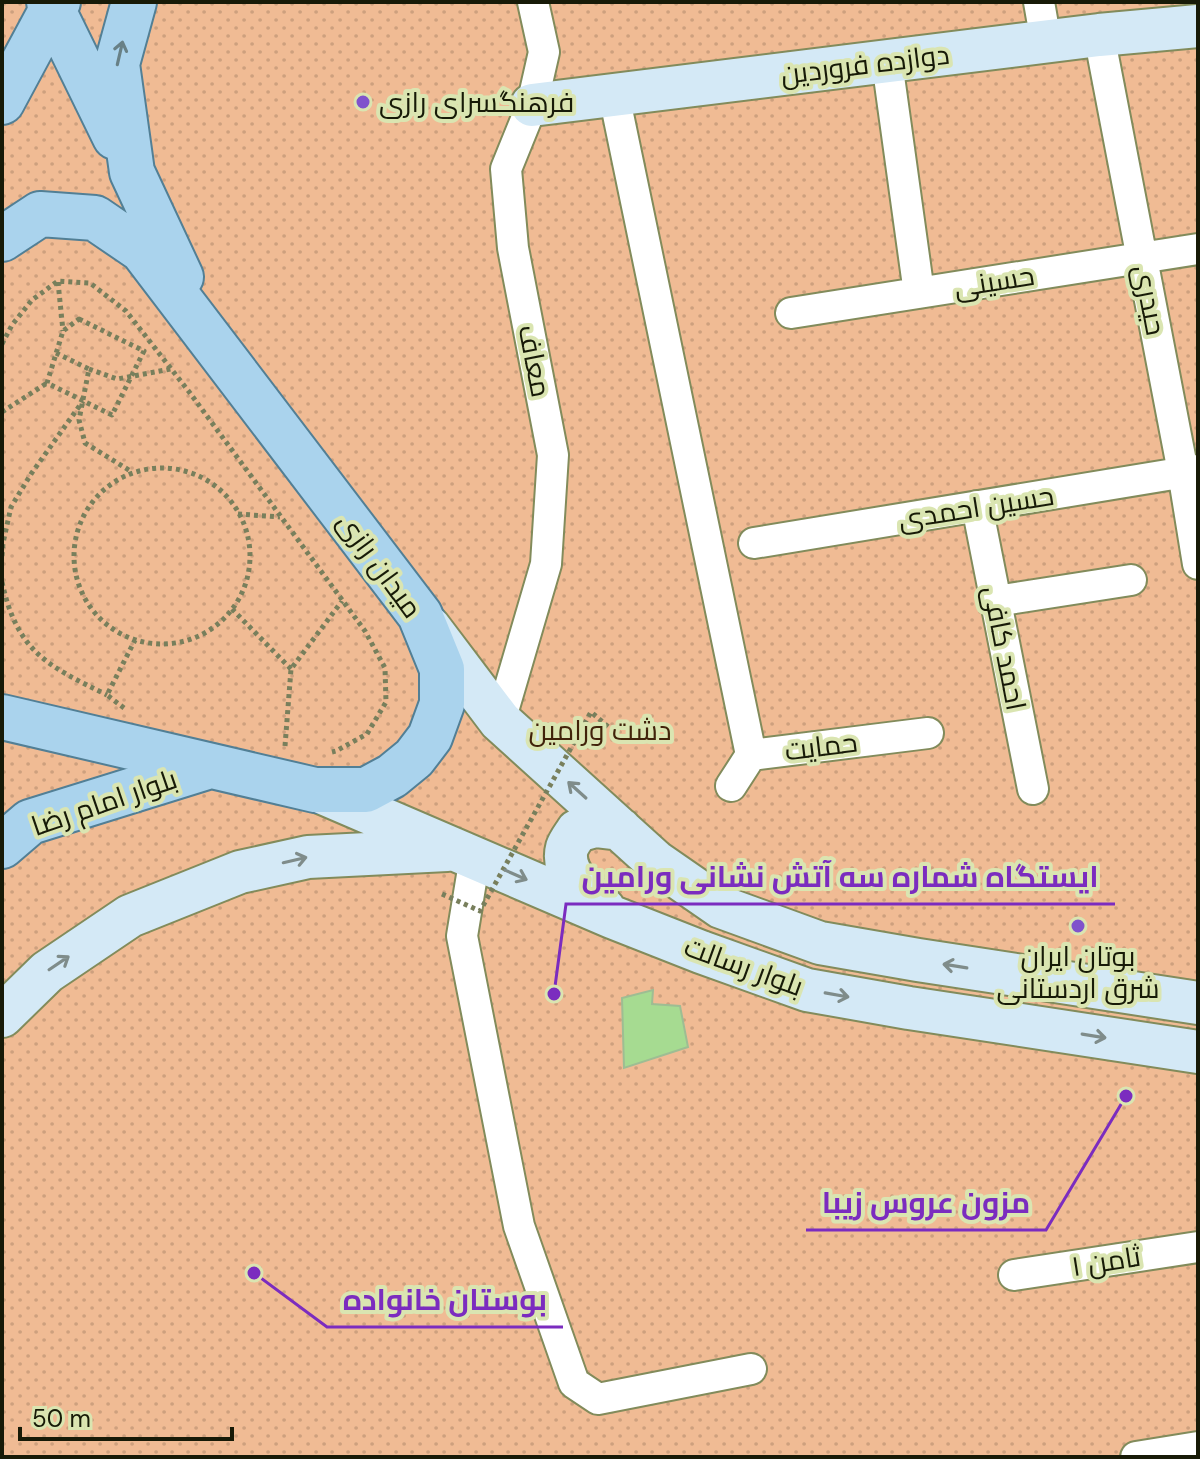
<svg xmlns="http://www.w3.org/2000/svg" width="1200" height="1459" viewBox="0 0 1200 1459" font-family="'DM Sans',Cairo,sans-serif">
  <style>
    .green { fill: url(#green-dots) }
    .building { fill: #a6db91; stroke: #9ebd93; stroke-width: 2 }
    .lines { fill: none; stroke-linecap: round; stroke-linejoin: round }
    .street-casing { stroke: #828b5b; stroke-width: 34 }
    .secondary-casing { stroke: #828b5b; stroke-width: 46 }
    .primary-casing { stroke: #527f95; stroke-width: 48 }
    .path { stroke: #787f5c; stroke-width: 5; stroke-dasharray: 4 4; stroke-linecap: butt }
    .street { stroke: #fff; stroke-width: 30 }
    .secondary { stroke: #d4e9f6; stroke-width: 42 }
    .primary { stroke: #aad3ed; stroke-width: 44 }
    .path-bridge { stroke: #787f5c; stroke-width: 5; stroke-dasharray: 4 4; stroke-linecap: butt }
    .oneway { stroke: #688086 }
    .oneway2 { stroke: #7f8c8a }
    .poi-dot { fill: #8053cc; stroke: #dae5b1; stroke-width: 3 }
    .labels { text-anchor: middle; stroke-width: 8; stroke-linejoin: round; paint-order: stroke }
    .street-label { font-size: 28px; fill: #171a07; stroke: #dae5b1 }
    .poi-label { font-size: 28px; fill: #171a07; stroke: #dae5b1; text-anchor: start }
    .park-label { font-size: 28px; fill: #41230a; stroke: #dae5b1 }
    .leader { fill: none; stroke: #7b2cbf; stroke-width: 3 }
    .callout-dot { fill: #7b2cbf; stroke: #dae5b1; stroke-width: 3 }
    .callout-label { font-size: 30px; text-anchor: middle; font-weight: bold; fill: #7b2cbf; stroke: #dae5b1; stroke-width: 8; stroke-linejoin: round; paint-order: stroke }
  </style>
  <defs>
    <pattern id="green-dots" width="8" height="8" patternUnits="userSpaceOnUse" patternTransform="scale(2)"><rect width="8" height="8" fill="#f0bb94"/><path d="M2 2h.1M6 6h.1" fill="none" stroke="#cda07e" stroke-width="1.8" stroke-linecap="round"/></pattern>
  </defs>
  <rect width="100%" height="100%" fill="#dae5b1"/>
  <path class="green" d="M2 2H1198V1457H2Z"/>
  <path class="building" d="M653 990 652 1004 680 1006 688 1047 624 1068 622 998Z"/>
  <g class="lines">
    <defs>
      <path id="street" d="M1039 2 1046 42
        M1099 35 1183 472 1198 564
        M887 62 919 293
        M614 95 751 755
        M791 313 1198 249
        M977 506 1033 789
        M754 543 1198 470
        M996 601 1131 580
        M500 721 546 564 553 455 513 248 506 169 532 105 544 52 533 2
        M731 786 751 755 928 733
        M475 857 462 936 519 1226 574 1383 598 1399 751 1369
        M1014 1275 1198 1247
        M1136 1457 1198 1447"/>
      <path id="secondary" d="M532 105 1099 35 1198 26
        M429 627 500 721 656 862 721 907 820 943 918 960 1198 1003
        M316 790 612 917 701 952 807 990 909 1008 1198 1052
        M604 909C588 895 560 873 567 848 569 842 574 836 577 831L595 826 620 829
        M2 1016 47 972 130 916 240 872 308 857 447 850"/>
      <path id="primary" d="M49 2 115 137
        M134 2 117 64 132 172 181 277
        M2 102 52 9 58 2
        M2 239 40 214 95 218 142 250 420 615 442 669V704L430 737 414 758 392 776 366 790H315L2 717
        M2 846 30 822 210 766"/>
    </defs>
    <use href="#street" class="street-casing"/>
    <use href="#secondary" class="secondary-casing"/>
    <use href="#primary" class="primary-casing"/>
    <path class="path" d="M58 282 63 331
      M79 319 144 351 112 415 47 383 63 331Z
      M2 344 12 325 32 300 58 281 90 283 126 311 190 393 365 631 385 668 386 702 367 734 336 751 332 752
      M56 353 89 369 79 420 85 443 132 472
      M89 369 117 379 171 369
      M2 412 47 383
      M74 556a88 88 0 1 1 176 0a88 88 0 1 1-176 0Z
      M238 514 280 517
      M2 556 3 543 11 507 31 474 83 401
      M2 582C17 652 48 666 107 695
      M232 609 291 669
      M124 708 107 695 135 640
      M285 746 291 669 342 601"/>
    <use href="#street" class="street"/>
    <use href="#secondary" class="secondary"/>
    <use href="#primary" class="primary"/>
    <path class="path-bridge" d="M442 894 480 911 591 712 612 730"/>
  </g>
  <defs><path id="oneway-shaft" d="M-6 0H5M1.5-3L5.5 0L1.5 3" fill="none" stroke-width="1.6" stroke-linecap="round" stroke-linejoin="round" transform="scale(2)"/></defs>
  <use class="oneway" href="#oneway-shaft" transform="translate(120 53) rotate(-77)"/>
  <g class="oneway2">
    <use href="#oneway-shaft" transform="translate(577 790) rotate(-138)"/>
    <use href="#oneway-shaft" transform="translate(295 860) rotate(-13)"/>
    <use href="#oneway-shaft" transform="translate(516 875) rotate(24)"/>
    <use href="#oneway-shaft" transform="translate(59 963) rotate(-34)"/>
    <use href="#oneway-shaft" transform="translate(955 966) rotate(-171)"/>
    <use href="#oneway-shaft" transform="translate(837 995) rotate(10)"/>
    <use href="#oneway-shaft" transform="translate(1094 1036) rotate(9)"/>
  </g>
  <g class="poi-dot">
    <circle cx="363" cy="102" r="8"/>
    <circle cx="1078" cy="926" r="8"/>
  </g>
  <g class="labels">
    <g class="street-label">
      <text transform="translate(865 64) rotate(-7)" y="10">دوازده فروردین</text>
      <text transform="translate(994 281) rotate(-9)" y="10">حسینی</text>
      <text transform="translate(1150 300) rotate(79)" y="10">حیدری</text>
      <text transform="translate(535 361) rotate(79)" y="10">معاف</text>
      <text transform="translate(976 507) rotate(-9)" y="10">حسین احمدی</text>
      <text transform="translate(380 565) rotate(54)" y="10">میدان رازی</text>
      <text transform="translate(1005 648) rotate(79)" y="10">احمد کافی</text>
      <text transform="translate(821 746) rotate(-7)" y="10">حمایت</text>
      <text transform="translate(104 802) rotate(-19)" y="10">بلوار امام رضا</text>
      <text transform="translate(744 966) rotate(20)" y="10">بلوار رسالت</text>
      <text transform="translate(1106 1261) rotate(-9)" y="10">ثامن ۱</text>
    </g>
    <g class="poi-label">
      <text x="379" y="112">فرهنگسرای رازی</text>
      <text x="1078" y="966" text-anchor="middle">بوتان ایران<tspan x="1078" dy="32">شرق اردستانی</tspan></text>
    </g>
    <g class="park-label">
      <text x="600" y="740">دشت ورامین</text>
    </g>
  </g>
  <path class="leader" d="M554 994L566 904H1115M1126 1096L1046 1230H806M254 1273L327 1327H563"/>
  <g class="callout-dot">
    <circle cx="554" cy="994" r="8"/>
    <circle cx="1126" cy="1096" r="8"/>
    <circle cx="254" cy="1273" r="8"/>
  </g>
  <g class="callout-label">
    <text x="840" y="887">ایستگاه شماره سه آتش نشانی ورامین</text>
    <text x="926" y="1213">مزون عروس زیبا</text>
    <text x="445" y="1310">بوستان خانواده</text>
  </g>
  <rect width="1200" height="1459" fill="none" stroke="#171a07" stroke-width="8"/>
  <path d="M20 1427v12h212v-12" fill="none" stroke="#171a07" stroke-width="4"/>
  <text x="32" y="1427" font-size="24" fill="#171a07" stroke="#dae5b1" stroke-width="6" paint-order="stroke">50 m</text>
</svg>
